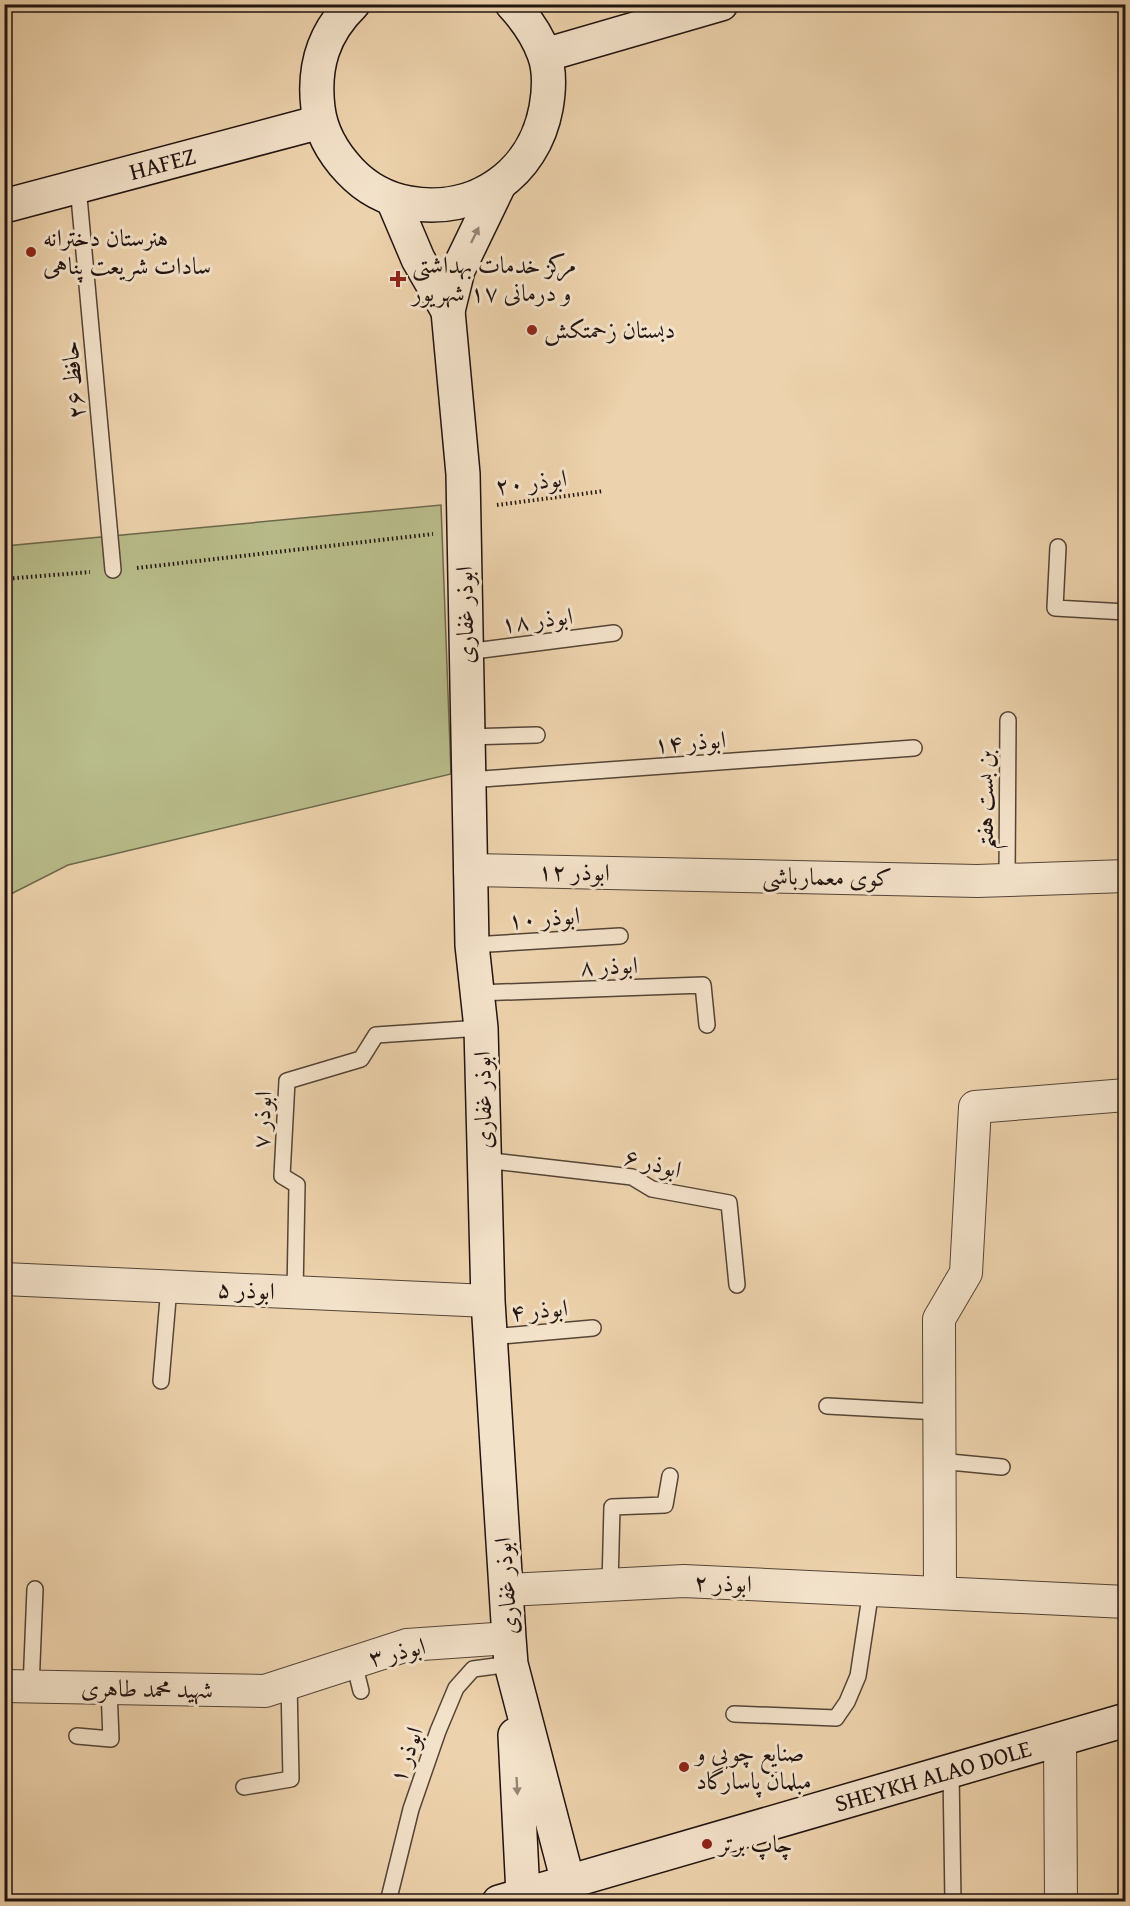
<svg xmlns="http://www.w3.org/2000/svg" width="1130" height="1906" viewBox="0 0 1130 1906" font-family="'Gentium Book Plus',Amiri,serif">
  <style>
    .green { fill: #b8bc8a; stroke: #6c684d; stroke-width: 1.5 }
    .lines { fill: none; stroke-linecap: round; stroke-linejoin: round }
    .lane-casing { stroke: #544437; stroke-width: 18 }
    .street-casing { stroke: #544437; stroke-width: 34 }
    .secondary-casing { stroke: #211410; stroke-width: 36 }
    .path { stroke: #211410; stroke-width: 4; stroke-dasharray: 1.5 3; stroke-linecap: butt }
    .lane { stroke: #f3e2ca; stroke-width: 15 }
    .street { stroke: #f3e2ca; stroke-width: 32 }
    .secondary { stroke: #f3e2ca; stroke-width: 33 }
    .oneway { fill: #948576 }
    .poi-dot { fill: #8f2418; stroke: #f3e2ca; stroke-width: 2 }
    .labels { text-anchor: middle; stroke-width: 6; stroke-linejoin: round; paint-order: stroke }
    .street-label { font-size: 24px; fill: #211410; stroke: #f3e2ca }
    .poi-label { font-size: 24px; fill: #211410; stroke: #f3e2ca; text-anchor: start }
  </style>
  <rect width="100%" height="100%" fill="#edd3ad"/>
  <filter id="stains"><feTurbulence type="fractalNoise" baseFrequency=".00333" numOctaves="4"/><feColorMatrix values="0 0 0 0 .2 0 0 0 0 .09 0 0 0 0 .02 0 0 0 .5 -.17"/></filter>
  <radialGradient id="worn" r=".72"><stop offset=".6" stop-color="#630" stop-opacity="0"/><stop offset="1" stop-color="#630" stop-opacity=".3"/></radialGradient>
  <path class="green" d="M441 505 451 774 68 865 5 897V546Z"/>
  <g class="lines">
    <defs>
      <path id="lane" d="M78 186 113 570
        M1058 547 1055 608 1126 612
        M466 652 614 633
        M467 737 537 735
        M468 780 914 748
        M1007 880 1008 720
        M472 945 620 936
        M477 993 703 985 707 1025
        M484 1160 632 1177 652 1189 729 1203 737 1285
        M295 1293 297 1185 282 1176 287 1081 361 1059 376 1035 481 1028
        M490 1337 593 1328
        M161 1381 169 1287
        M827 1406 939 1412
        M939 1461 1002 1467
        M610 1585 612 1507 665 1505 670 1476
        M354 1663 361 1691
        M31 1688 35 1589
        M734 1714 836 1718 847 1702 858 1676 871 1590
        M77 1736 111 1739 109 1689
        M951 1771 953 1902
        M244 1787 291 1779 289 1683
        M388 1902 411 1809 438 1731 456 1688 473 1669 511 1664"/>
      <path id="street" d="M470 870 977 881 1126 876
        M4 1279 488 1301
        M506 1590 684 1581 1126 1602
        M940 1593 939 1319 966 1273 975 1107 1126 1095
        M4 1686 265 1691 407 1645 509 1638
        M1060 1740 1061 1902"/>
      <g id="secondary">
        <path d="M353 4C323 33 313 67 318 108 321 133 333 153 350 171 366 188 387 199 409 203 475 215 534 174 546 108 549 91 550 70 544 54 537 34 526 19 512 4"/>
        <path d="M545 55 721 4"/>
        <path d="M393 200 418 259 448 311 458 270 499 185"/>
        <path id="s1" d="M4 206 320 122"/>
        <path d="M448 311 463 474 472 945 481 1028 488 1301 509 1638 511 1664 568 1882"/>
        <path d="M515 1735 523 1894"/>
        <path id="s2" d="M499 1902 1126 1720"/>
      </g>
    </defs>
    <use href="#lane" class="lane-casing"/>
    <use href="#street" class="street-casing"/>
    <use href="#secondary" class="secondary-casing"/>
    <path class="path" d="M497 505 604 491
      M137 568 433 534
      M4 579 90 572"/>
    <use href="#lane" class="lane"/>
    <use href="#street" class="street"/>
    <use href="#secondary" class="secondary"/>
  </g>
  <defs><path id="oneway-solid" d="M-6-.8H1V-3.2L6.5 0L1 3.2V.8H-6Z" transform="scale(1.5)"/></defs>
  <g class="oneway">
    <use href="#oneway-solid" transform="translate(475 235) rotate(-64)"/>
    <use href="#oneway-solid" transform="translate(517 1786) rotate(87)"/>
  </g>
  <g class="poi-dot">
    <circle cx="31" cy="252" r="6"/>
    <path d="M395 270h6v6h6v6h-6v6h-6v-6h-6v-6h6z"/>
    <circle cx="532" cy="330" r="6"/>
    <circle cx="684" cy="1767" r="6"/>
    <circle cx="707" cy="1844" r="6"/>
  </g>
  <g class="labels">
    <g class="street-label">
      <text dy="8" stroke="none"><textPath href="#s1" startOffset="164">HAFEZ</textPath></text>
      <text transform="translate(73 380) rotate(-95)" y="8">حافظ ۲۶</text>
      <text transform="translate(531 482) rotate(-7)" y="8">ابوذر ۲۰</text>
      <text transform="translate(465 615) rotate(-91)" y="8">ابوذر غفاری</text>
      <text transform="translate(537 620) rotate(-7)" y="8">ابوذر ۱۸</text>
      <text transform="translate(690 742) rotate(-4)" y="8">ابوذر ۱۴</text>
      <text transform="translate(985 800) rotate(-90)" y="8">بن بست هفتم</text>
      <text transform="translate(574 872) rotate(1)" y="8">ابوذر ۱۲</text>
      <text transform="translate(827 877) rotate(1)" y="8">کوی معمارباشی</text>
      <text transform="translate(544 918) rotate(-4)" y="8">ابوذر ۱۰</text>
      <text transform="translate(609 966) rotate(-2)" y="8">ابوذر ۸</text>
      <text transform="translate(483 1100) rotate(-91)" y="8">ابوذر غفاری</text>
      <text transform="translate(262 1120) rotate(-87)" y="8">ابوذر ۷</text>
      <text transform="translate(653 1163) rotate(15)" y="8">ابوذر ۶</text>
      <text transform="translate(246 1290) rotate(3)" y="8">ابوذر ۵</text>
      <text transform="translate(539 1310) rotate(-5)" y="8">ابوذر ۴</text>
      <text transform="translate(723 1583) rotate(2)" y="8">ابوذر ۲</text>
      <text transform="translate(506 1586) rotate(-94)" y="8">ابوذر غفاری</text>
      <text transform="translate(397 1652) rotate(-13)" y="8">ابوذر ۳</text>
      <text transform="translate(147 1689) rotate(1)" y="8">شهید محمد طاهری</text>
      <text transform="translate(406 1755) rotate(-70)" y="8">ابوذر ۱</text>
      <text dy="8" stroke="none"><textPath href="#s2" startOffset="452">SHEYKH ALAO DOLE</textPath></text>
    </g>
    <g class="poi-label">
      <text x="43" y="246">هنرستان دخترانه<tspan x="43" dy="28">سادات شریعت پناهی</tspan></text>
      <text x="412" y="273">مرکز خدمات بهداشتی<tspan x="412" dy="28">و درمانی ۱۷ شهریور</tspan></text>
      <text x="544" y="338">دبستان زحمتکش</text>
      <text x="696" y="1761">صنایع چوبی و<tspan x="696" dy="28">مبلمان پاسارگاد</tspan></text>
      <text x="719" y="1852">چاپ برتر</text>
    </g>
  </g>
  <rect width="1130" height="1906" fill="none" stroke="#edd3ad" stroke-width="24"/>
  <rect x="6" y="6" width="1118" height="1894" fill="none" stroke="#211410" stroke-width="3"/>
  <rect x="12" y="12" width="1106" height="1882" fill="none" stroke="#211410" stroke-width="1.5"/>
  <rect width="100%" height="100%" filter="url(#stains)"/>
  <rect width="100%" height="100%" fill="url(#worn)"/>
</svg>
